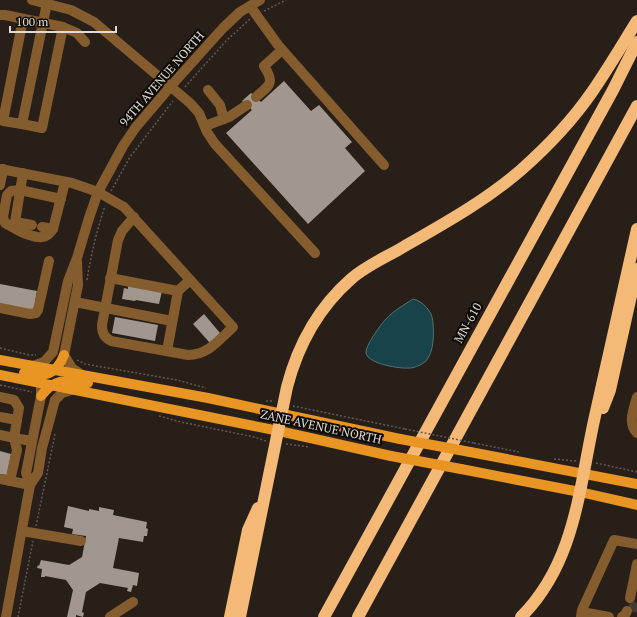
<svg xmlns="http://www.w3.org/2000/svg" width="637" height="617" font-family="'PT Serif',serif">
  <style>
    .water { fill: #18434a; stroke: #547174 }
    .building { fill: #a2978e }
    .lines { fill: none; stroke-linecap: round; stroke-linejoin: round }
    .minor-tunnel { stroke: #433b34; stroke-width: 10; stroke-dasharray: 10 5; stroke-linecap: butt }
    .path { stroke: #615a54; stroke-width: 1.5; stroke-dasharray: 2 2; stroke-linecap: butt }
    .minor { stroke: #845c2e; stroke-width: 10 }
    .major { stroke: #e89523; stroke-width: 10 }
    .highway { stroke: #f4b877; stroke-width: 12 }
    .path-bridge { stroke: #615a54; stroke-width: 1.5; stroke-dasharray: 2 2; stroke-linecap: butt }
    .major-bridge { stroke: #e89523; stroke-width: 10 }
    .labels { text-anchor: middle; stroke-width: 4; stroke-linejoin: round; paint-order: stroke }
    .street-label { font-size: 12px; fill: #e0dbd6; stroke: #0d0a07 }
  </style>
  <rect width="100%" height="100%" fill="#271f18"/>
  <path class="water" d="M413,299c10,2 20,13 20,24 1,12 1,28 -7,38 -3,3 -11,7 -16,7 -10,1 -42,-4 -44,-15 -1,-7 15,-29 20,-34 7,-8 18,-14 27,-20z"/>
  <g class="building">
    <polygon points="284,81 311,111 319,105 352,142 345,148 365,171 308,224 226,133 252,110 242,101 251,93 261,102"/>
    <polygon points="0,284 37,291 35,301 36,301 33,310 0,304"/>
    <polygon points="128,285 162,291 159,304 136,300 135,301 122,299 124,288 128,289"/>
    <polygon points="204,314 220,333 210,343 193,324"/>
    <polygon points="115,317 158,325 155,341 112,333"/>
    <polygon points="0,451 11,454 7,475 0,474"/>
    <polygon points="68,506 89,511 89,509 99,511 99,507 114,510 113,515 147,522 146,528 148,529 147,536 144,536 143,542 119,538 113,568 139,573 137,586 133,585 131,592 127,591 128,588 100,583 86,592 82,612 84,613 83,617 76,615 76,617 67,617 73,590 66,580 45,576 45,577 41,577 42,569 37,568 38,565 39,566 41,560 69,565 82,557 86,536 72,534 73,529 64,527"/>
  </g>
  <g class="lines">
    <polyline class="minor-tunnel" points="633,612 635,599"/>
    <g class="path">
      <polyline points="264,11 286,0"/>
      <polyline points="185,87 226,41 250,19"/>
      <polyline points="111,191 130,157 173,101"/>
      <path d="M87,280c4,-26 10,-50 18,-74"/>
      <polyline points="0,348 29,355 36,355"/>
      <polyline points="77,360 85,364 177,380 206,388"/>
      <polyline points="0,385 32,392"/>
      <polyline points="266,401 274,401"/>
      <polyline points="293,406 405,429"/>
      <polyline points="159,416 181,422 254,437 266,441"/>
      <polyline points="474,443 519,452"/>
      <polyline points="286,444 310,447"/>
      <polyline points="554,459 576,461"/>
      <polyline points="596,463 637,472"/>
      <polyline points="36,526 55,434"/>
      <polyline points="18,617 33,541"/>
    </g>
    <g class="minor">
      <polyline points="32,0 71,10 94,22 190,103 199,113 207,132 215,144 315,253"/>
      <polyline points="250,6 278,45 384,165"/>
      <polyline points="0,15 5,15 63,27 42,128 22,124 47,3"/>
      <polyline points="63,27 77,33 85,42"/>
      <polyline points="208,90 220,105 224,119"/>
      <path d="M256,97c14,-12 19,-14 8,-31l18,-16"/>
      <polyline points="22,124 3,121 23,19"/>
      <polyline points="205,126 229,117 247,105"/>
      <path d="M0,169l72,14 26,9 26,15 109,120c-14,13 -25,28 -45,28l-77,-14c-7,-4 -9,-8 -9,-16l16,-85 4,-9 12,-14"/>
      <path d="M23,173l-8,49 1,7c6,4 20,9 26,8 5,0 8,-4 11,-8l12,-47"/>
      <polyline points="0,185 3,169"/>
      <polyline points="15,222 32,225"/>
      <polyline points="42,227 53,229"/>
      <polyline points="16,229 5,223 3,217 7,195 11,191 20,190 61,199"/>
      <polyline points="77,262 78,285 64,355 72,368 82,375"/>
      <polyline points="110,278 178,291"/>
      <polyline points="75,302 172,321"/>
      <polyline points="0,308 30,314 36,313 38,310 49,261"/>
      <polyline points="167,351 178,291 190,280"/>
      <polyline points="33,366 44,362 53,352 68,281 77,258 89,218 98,192 123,146 136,127 170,87 223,28 240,12 260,0"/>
      <polyline points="0,397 14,400 19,408 14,438 32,441"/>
      <path d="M637,397c-3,11 -10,27 0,36"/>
      <polyline points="0,417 17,420"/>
      <polyline points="0,435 14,438 17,450 10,481"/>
      <polyline points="0,479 30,485"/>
      <polyline points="30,485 26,473 41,396 41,387"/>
      <polyline points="22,531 81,541"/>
      <polyline points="630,598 637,564"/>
      <polyline points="582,612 609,617"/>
      <polyline points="6,617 30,485 38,473 42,448 55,400 62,393 74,389"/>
      <polyline points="110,617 133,602"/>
      <polyline points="581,617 582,610 614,540 637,544"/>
      <polyline points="622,617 625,615 627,611"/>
    </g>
    <g class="major">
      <polyline points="0,360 208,398 400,439"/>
      <path d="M24,373c20,4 32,3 40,-18"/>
      <polyline points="0,375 279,431 391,456"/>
      <path d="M41,396c14,-18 25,-16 47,-13"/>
      <polyline points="470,452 637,484"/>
      <polyline points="461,469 580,492 637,505"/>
    </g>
    <g class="highway">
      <polyline points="603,408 610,390 637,269"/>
      <polyline points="230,617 248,530 258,508"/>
      <path d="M240,617l47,-230c11,-42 31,-79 64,-108 16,-14 36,-22 54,-33 40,-23 80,-45 116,-76 26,-23 51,-49 71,-78 16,-23 30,-47 45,-71"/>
      <polyline points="324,617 613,90 637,42"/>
      <polyline points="358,617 637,106"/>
      <path d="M521,617c55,-55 58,-130 74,-201 14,-62 28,-125 42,-187"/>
    </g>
    <polyline class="path-bridge" points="405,429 474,443"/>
    <g class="major-bridge">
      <polyline points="400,439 470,452"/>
      <polyline points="391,456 461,469"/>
    </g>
  </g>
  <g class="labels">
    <g class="street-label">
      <text transform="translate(162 79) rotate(-49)" y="4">94TH AVENUE NORTH</text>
      <text transform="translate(468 323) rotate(-61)" y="4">MN-610</text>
      <text transform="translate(321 427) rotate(12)" y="4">ZANE AVENUE NORTH</text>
    </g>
  </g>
  <path d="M10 26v6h106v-6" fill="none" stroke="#e0dbd6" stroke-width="2"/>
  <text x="16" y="26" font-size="12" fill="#e0dbd6" stroke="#0d0a07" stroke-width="3" paint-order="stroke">100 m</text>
</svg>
